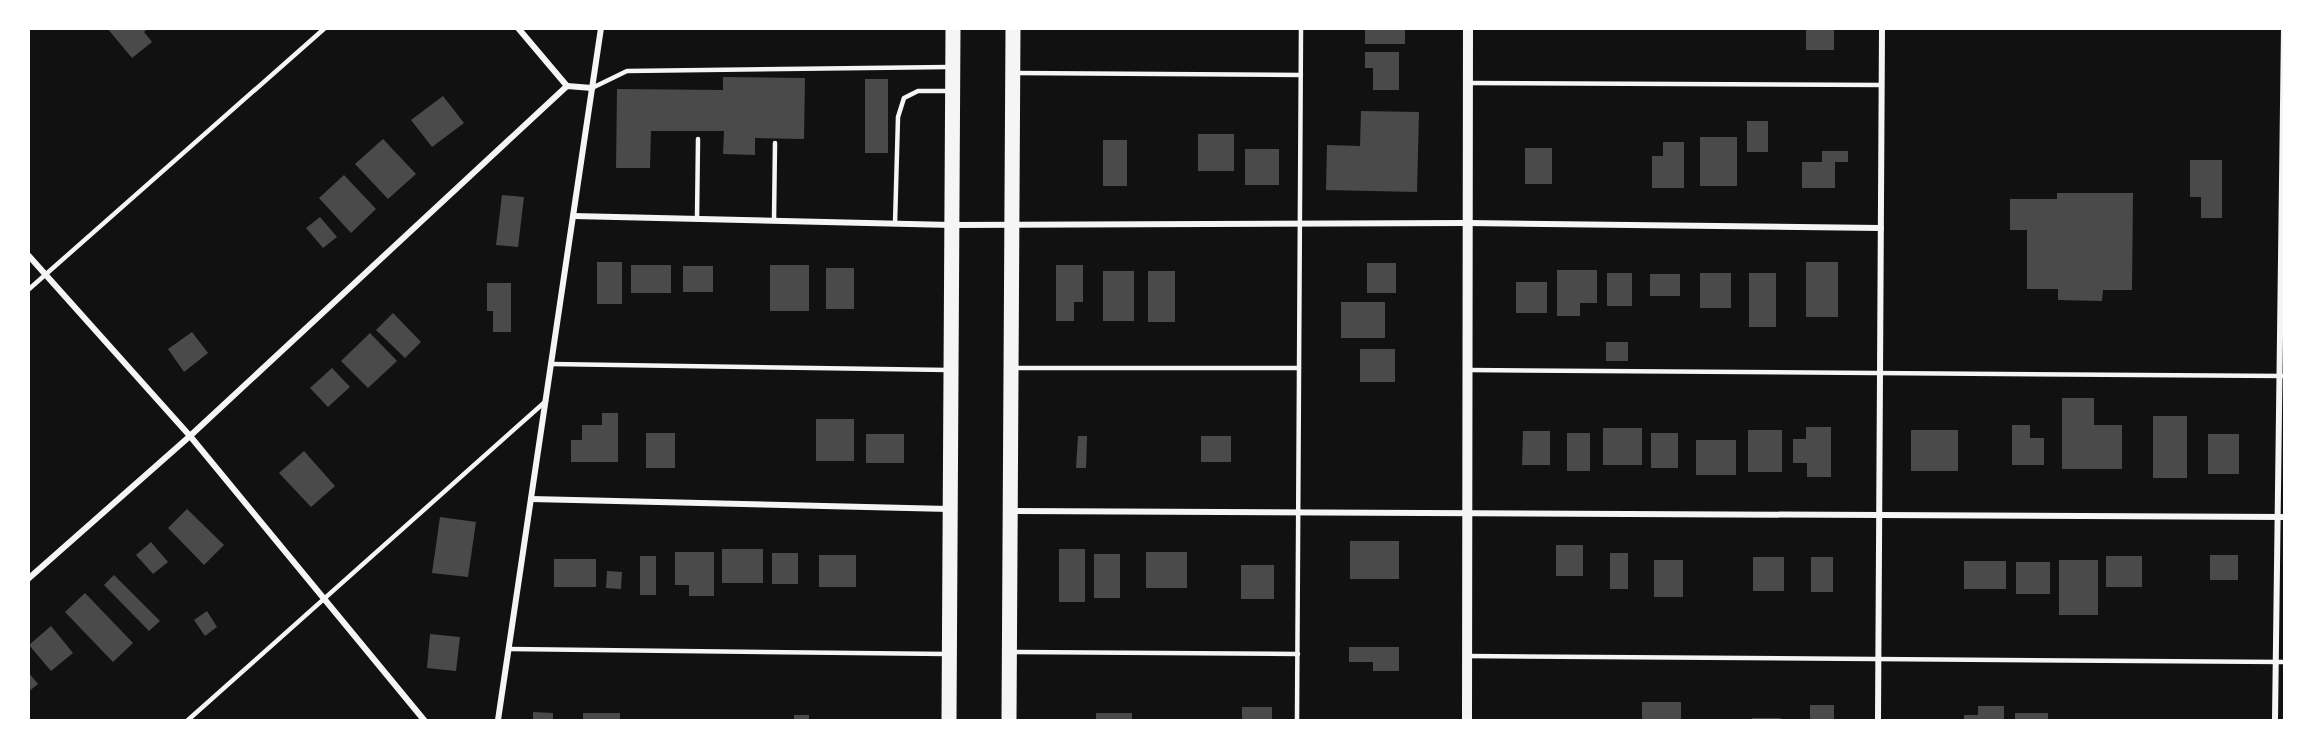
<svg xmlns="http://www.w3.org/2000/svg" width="2313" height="749" font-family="'Exo 2',sans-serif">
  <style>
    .building { fill: #4a4a4a }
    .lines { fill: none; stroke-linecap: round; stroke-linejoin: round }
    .service { stroke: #f5f5f5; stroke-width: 4.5 }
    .minor { stroke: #f5f5f5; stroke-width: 6 }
    .tertiary { stroke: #f5f5f5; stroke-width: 10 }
    .primary { stroke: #f5f5f5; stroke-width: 15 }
  </style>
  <rect width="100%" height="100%" fill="#111"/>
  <g class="building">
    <polygon points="107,28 148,28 144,32 152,42 132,58"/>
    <rect x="1365" y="28" width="40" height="16"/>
    <rect x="1806" y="28" width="28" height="22"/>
    <polygon points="1365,52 1399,52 1399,90 1373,90 1373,68 1365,68"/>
    <polygon points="723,77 805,78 804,139 755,138 755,155 723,154 724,131 651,131 650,168 616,168 617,89 723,90"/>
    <rect x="865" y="79" width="23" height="74"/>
    <polygon points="443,96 464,123 432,147 411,120"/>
    <polygon points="1361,111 1419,112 1417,192 1326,190 1327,145 1360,146"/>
    <rect x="1747" y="121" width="21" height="31"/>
    <rect x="1198" y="134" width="36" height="37"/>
    <rect x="1700" y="137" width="37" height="49"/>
    <polygon points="383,139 416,174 388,199 355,164"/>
    <rect x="1103" y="140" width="24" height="46"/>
    <polygon points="1663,142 1684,142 1684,188 1652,188 1652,156 1663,156"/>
    <rect x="1525" y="148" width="27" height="36"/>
    <rect x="1245" y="149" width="34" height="36"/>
    <polygon points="1822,151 1848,151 1848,162 1835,162 1835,188 1802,188 1802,162 1822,162"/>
    <polygon points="2190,160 2222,160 2222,218 2201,218 2201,197 2190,197"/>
    <polygon points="344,175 376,209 351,233 319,198"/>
    <polygon points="2057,193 2133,193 2132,290 2103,290 2102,301 2058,300 2058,289 2027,289 2027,230 2010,230 2010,199 2057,199"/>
    <polygon points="502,195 524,197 518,247 496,245"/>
    <polygon points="320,217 337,237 323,248 306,228"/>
    <rect x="597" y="262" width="25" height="42"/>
    <rect x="1806" y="262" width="32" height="55"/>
    <rect x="1367" y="263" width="29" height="30"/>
    <rect x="631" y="265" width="40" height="28"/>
    <rect x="770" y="265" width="39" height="46"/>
    <polygon points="1056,265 1083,265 1083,302 1074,302 1074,321 1056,321"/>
    <rect x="683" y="266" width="30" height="26"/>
    <rect x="826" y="268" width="28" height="41"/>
    <polygon points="1557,270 1597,270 1597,303 1580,303 1580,316 1557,316"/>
    <rect x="1103" y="271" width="31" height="50"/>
    <rect x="1148" y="271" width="27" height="51"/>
    <rect x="1607" y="273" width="25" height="33"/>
    <rect x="1700" y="273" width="31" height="35"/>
    <rect x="1749" y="273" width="27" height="54"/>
    <rect x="1650" y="274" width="30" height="22"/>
    <rect x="1516" y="282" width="31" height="31"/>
    <polygon points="487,283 511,283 511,332 493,332 493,311 487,311"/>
    <rect x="1341" y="302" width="44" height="36"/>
    <polygon points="393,313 421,342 405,358 376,330"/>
    <polygon points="192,332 208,353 184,372 168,349"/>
    <polygon points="370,333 397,361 368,388 341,361"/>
    <rect x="1606" y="342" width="22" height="19"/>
    <rect x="1360" y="349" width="35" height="33"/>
    <polygon points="332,368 350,387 328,407 310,388"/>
    <polygon points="2062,398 2094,398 2094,425 2122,425 2122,469 2062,469"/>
    <polygon points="602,413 618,413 618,462 571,462 571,440 582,440 582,425 602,425"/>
    <rect x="2153" y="416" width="34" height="62"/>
    <rect x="816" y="419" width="38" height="42"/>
    <polygon points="2012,425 2030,425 2030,438 2044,438 2044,465 2012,465"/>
    <polygon points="1806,427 1831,427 1831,477 1807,477 1807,463 1793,463 1793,439 1806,439"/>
    <rect x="1603" y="428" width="39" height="37"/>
    <rect x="1748" y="430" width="34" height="42"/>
    <rect x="1911" y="430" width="47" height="41"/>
    <polygon points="1523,431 1550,431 1550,465 1522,465"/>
    <rect x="646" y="433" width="29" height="35"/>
    <rect x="1567" y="433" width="23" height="38"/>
    <rect x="1651" y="433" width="27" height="35"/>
    <rect x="866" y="434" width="38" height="29"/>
    <rect x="2208" y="434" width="31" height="40"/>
    <polygon points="1078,436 1087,436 1086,468 1076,468"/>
    <rect x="1201" y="436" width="30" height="26"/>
    <rect x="1696" y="440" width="40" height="35"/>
    <polygon points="304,451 335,486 311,507 279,473"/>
    <polygon points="187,509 224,545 204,565 168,528"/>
    <polygon points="440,517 476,522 468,577 432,573"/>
    <rect x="1350" y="541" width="49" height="38"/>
    <polygon points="151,542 168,562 153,574 136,555"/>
    <rect x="1556" y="545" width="27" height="31"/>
    <rect x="722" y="549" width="41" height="34"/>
    <rect x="1059" y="549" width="26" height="53"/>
    <polygon points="675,552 714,552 714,596 689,596 689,585 675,585"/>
    <rect x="1146" y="552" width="41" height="36"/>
    <rect x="772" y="553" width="26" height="31"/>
    <rect x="1610" y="553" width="18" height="36"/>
    <rect x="1094" y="554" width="26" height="44"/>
    <rect x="819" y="555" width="37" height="32"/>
    <rect x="2210" y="555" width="28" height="25"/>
    <rect x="640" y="556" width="16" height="39"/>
    <rect x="2106" y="556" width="36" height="31"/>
    <rect x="1753" y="557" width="31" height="34"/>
    <rect x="1811" y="557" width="22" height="35"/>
    <rect x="554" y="559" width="42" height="28"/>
    <rect x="1654" y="560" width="29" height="37"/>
    <rect x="2059" y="560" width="39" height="55"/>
    <rect x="1964" y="561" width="42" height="28"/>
    <rect x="2016" y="562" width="34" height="32"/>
    <rect x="1241" y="565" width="33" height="34"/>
    <polygon points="607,571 622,572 621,589 606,588"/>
    <polygon points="114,575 160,621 149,631 104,585"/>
    <polygon points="85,593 133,643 113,662 65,612"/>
    <polygon points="207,611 217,627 205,636 194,620"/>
    <polygon points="51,626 73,653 51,671 29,645"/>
    <polygon points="430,634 460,637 456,671 427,668"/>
    <polygon points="1349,647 1399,647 1399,671 1373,671 1373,662 1349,662"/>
    <polygon points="28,672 38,684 28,692"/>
    <rect x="1642" y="702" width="39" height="18"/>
    <rect x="1810" y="705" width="24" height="15"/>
    <polygon points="1978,706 2004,706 2004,720 1964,720 1964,715 1978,715"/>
    <rect x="1242" y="707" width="30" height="13"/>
    <polygon points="533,712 553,713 553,720 533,720"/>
    <rect x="583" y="713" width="37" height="7"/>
    <rect x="1096" y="713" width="36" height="7"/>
    <rect x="2015" y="713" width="33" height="7"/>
    <rect x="794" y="715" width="15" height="5"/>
    <rect x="1752" y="718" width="29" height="2"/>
  </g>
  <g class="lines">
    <g class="service">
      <polyline points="1016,73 1301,75"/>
      <polyline points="1468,83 1882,85"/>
      <polyline points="592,88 627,71 949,67"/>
      <polyline points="697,219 698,139"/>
      <polyline points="774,220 775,143"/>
      <polyline points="895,224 898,117 904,98 918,91 949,91"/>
      <polyline points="28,290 325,28"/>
      <polyline points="551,364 948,370"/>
      <polyline points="1014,368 1299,368"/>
      <polyline points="1468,370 2284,376"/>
      <polyline points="509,649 947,654"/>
      <polyline points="1012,652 1298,654"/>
      <polyline points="1467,656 2284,662"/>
      <polyline points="188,720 546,401"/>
      <polyline points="1297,720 1301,28"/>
    </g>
    <g class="minor">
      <polyline points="518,28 567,86"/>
      <polyline points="573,216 951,225 1467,223 1881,228"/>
      <polyline points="28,255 190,436 424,720"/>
      <polyline points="531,499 949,509"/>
      <polyline points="1010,511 2284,517"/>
      <polyline points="28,579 190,436 567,86 592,88"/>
      <polyline points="498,720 601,28"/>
      <polyline points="1878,720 1882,28"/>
      <polyline points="2275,720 2284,28"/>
    </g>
    <polyline class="tertiary" points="1467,720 1468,28"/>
    <g class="primary">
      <polyline points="949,720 953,28"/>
      <polyline points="1009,720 1013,28"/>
    </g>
  </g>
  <rect width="2313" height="749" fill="none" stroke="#ffffff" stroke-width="60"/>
</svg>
